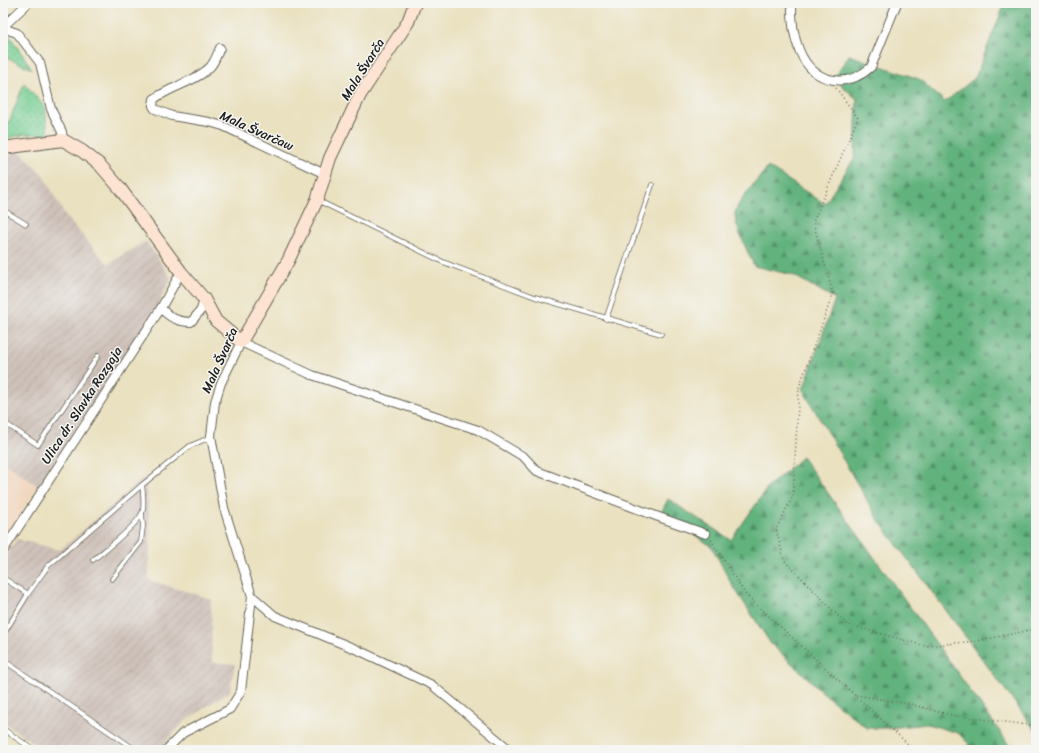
<svg xmlns="http://www.w3.org/2000/svg" width="1039" height="753" font-family="Sriracha,sans-serif">
  <style>
    .built { fill: #f0d5bc }
    .industrial { fill: url(#industrial-furrows) }
    .grass { fill: url(#grass-dots); stroke: #4a7658 }
    .forest { fill: url(#forest-firs); stroke: #3f674d }
    .lines { fill: none; stroke-linecap: round; stroke-linejoin: round }
    .lane-casing { stroke: #646155; stroke-width: 5.5 }
    .street-casing { stroke: #646155; stroke-width: 10 }
    .secondary-casing { stroke: #646155; stroke-width: 14 }
    .path { stroke: #646155; stroke-width: 1.5; stroke-dasharray: 1 3; stroke-linecap: butt }
    .lane { stroke: #fff; stroke-width: 4 }
    .street { stroke: #fff; stroke-width: 8 }
    .secondary { stroke: #fde3d1; stroke-width: 12 }
    .labels { text-anchor: middle; stroke-width: 3; stroke-linejoin: round; paint-order: stroke }
    .street-label { font-size: 13px; fill: #1c1c1c; stroke: #f6f6f2 }
  </style>
  <defs>
    <pattern id="industrial-furrows" width="10" height="10" patternUnits="userSpaceOnUse"><rect width="10" height="10" fill="#cec1b9"/><path d="M-1 1l2-2M0 10L10 0M9 11l2-2" fill="none" stroke="#b0a59e"/></pattern>
    <pattern id="grass-dots" width="8" height="8" patternUnits="userSpaceOnUse"><rect width="8" height="8" fill="#78cf94"/><path d="M2 2h.1M6 6h.1" fill="none" stroke="#67b17f" stroke-width="1.8" stroke-linecap="round"/></pattern>
    <pattern id="forest-firs" width="22" height="20" patternUnits="userSpaceOnUse"><rect width="22" height="20" fill="#62b27e"/><path d="M5 1l3.5 6h-7zM16 11l3.5 6h-7z" fill="#509066"/></pattern>
  </defs>
  <rect width="100%" height="100%" fill="#f6f6f2"/>
  <filter id="ink" filterUnits="userSpaceOnUse"><feTurbulence type="fractalNoise" baseFrequency=".025" numOctaves="2"/><feDisplacementMap in="SourceGraphic" scale="8" xChannelSelector="R" yChannelSelector="G"/><feConvolveMatrix kernelMatrix="1 2 1 2 8 2 1 2 1" color-interpolation-filters="sRGB"/></filter>
  <filter id="wash" filterUnits="userSpaceOnUse"><feTurbulence type="fractalNoise" baseFrequency=".012" numOctaves="4" result="noise"/><feDisplacementMap in="SourceGraphic" scale="16" xChannelSelector="R" yChannelSelector="G"/><feGaussianBlur stdDeviation="0.9" result="paint"/><feColorMatrix in="noise" values="0 0 0 0 0 0 0 0 0 0 0 0 0 0 0 0 0 1.4 0 .05"/><feComposite in="paint" operator="in"/></filter>
  <g filter="url(#wash)">
    <rect width="100%" height="100%" fill="#eae1c0"/>
    <polygon class="built" points="3,462 38,486 3,541"/>
    <g class="industrial">
      <polygon points="19,150 43,175 66,217 108,264 146,241 171,278 157,307 38,486 3,462 3,156"/>
      <polygon points="146,476 150,529 149,580 211,599 212,662 235,664 230,691 185,721 158,750 43,750 3,722 3,560 17,539 60,550"/>
    </g>
    <g class="grass">
      <polygon points="3,3 7,3 7,32 32,69 3,56"/>
      <polygon points="24,83 45,107 48,135 26,134 3,139 3,123 8,125"/>
    </g>
    <g class="forest">
      <path d="M1005,3h31v728l-157,-210 -76,-131 32,-91 -42,-24 -39,-9c-5,-12 -20,-41 -19,-53 2,-11 25,-36 33,-46l57,37 30,-47 2,-58 -23,-20 15,-24 70,24 26,23 30,-24z"/>
      <polygon points="802,457 1013,750 968,750 969,744 958,733 928,724 887,728 867,728 828,697 771,644 731,583 712,547 662,511 668,499 731,540 768,487"/>
    </g>
  </g>
  <g filter="url(#ink)">
    <g class="lines">
      <defs>
        <g id="lane">
          <polyline points="319,201 443,262 535,297 661,334"/>
          <polyline points="3,210 26,224"/>
          <polyline points="606,319 652,185"/>
          <polyline points="3,422 38,445 98,356"/>
          <path d="M93,560c13,-11 40,-31 48,-45 4,-5 2,-24 1,-30"/>
          <polyline points="3,578 28,594"/>
          <polyline points="112,579 141,542 143,526 142,514"/>
          <polyline points="3,635 28,594 48,566 142,485 190,446 211,437"/>
          <polyline points="3,660 133,748"/>
          <polyline points="3,729 34,750"/>
        </g>
        <g id="street">
          <polyline points="28,3 5,25 8,30 17,33 40,63 51,109 62,132 63,140"/>
          <path d="M792,3c-1,30 7,72 42,77 15,2 26,-3 37,-13l26,-64"/>
          <path d="M220,48c-3,6 -5,14 -10,19 -13,14 -40,20 -56,32l-1,7 2,3 17,7 37,6 14,4 102,48"/>
          <path d="M161,308c8,10 17,14 30,14l10,-12 3,-11"/>
          <polyline points="3,551 161,308 181,272"/>
          <polyline points="252,596 275,616 358,650 432,685 510,750"/>
          <polyline points="166,750 183,733 230,709 241,691 252,596 224,508 211,436 215,402 221,383 241,342 312,375 478,430 524,457 537,471 656,516 706,534"/>
        </g>
        <polyline id="secondary" points="3,148 63,140 82,151 100,165 119,187 181,272 204,299 216,321 241,342 288,261 317,200 330,158 360,95 408,22 415,3"/>
      </defs>
      <use href="#lane" class="lane-casing"/>
      <use href="#street" class="street-casing"/>
      <use href="#secondary" class="secondary-casing"/>
      <g class="path">
        <polyline points="836,88 858,118 813,222 833,294 799,387 793,496 776,529 784,560 846,624 925,646 977,641 1036,629"/>
        <polyline points="711,540 746,595 910,746 921,750"/>
        <polyline points="856,695 910,704 950,715 1030,725 1036,728"/>
      </g>
      <use href="#lane" class="lane"/>
      <use href="#street" class="street"/>
      <use href="#secondary" class="secondary"/>
    </g>
  </g>
  <g class="labels">
    <g class="street-label">
      <text transform="translate(362 69) rotate(-58)" y="5">Mala Švarča</text>
      <text transform="translate(257 130) rotate(24)" y="5">Mala Švarčaw</text>
      <text transform="translate(219 360) rotate(-66)" y="5">Mala Švarča</text>
      <text transform="translate(81 405) rotate(-57)" y="5">Ulica dr. Slavka Rozgaja</text>
    </g>
  </g>
  <rect width="1039" height="753" fill="none" stroke="#f6f6f2" stroke-width="16"/>
</svg>
